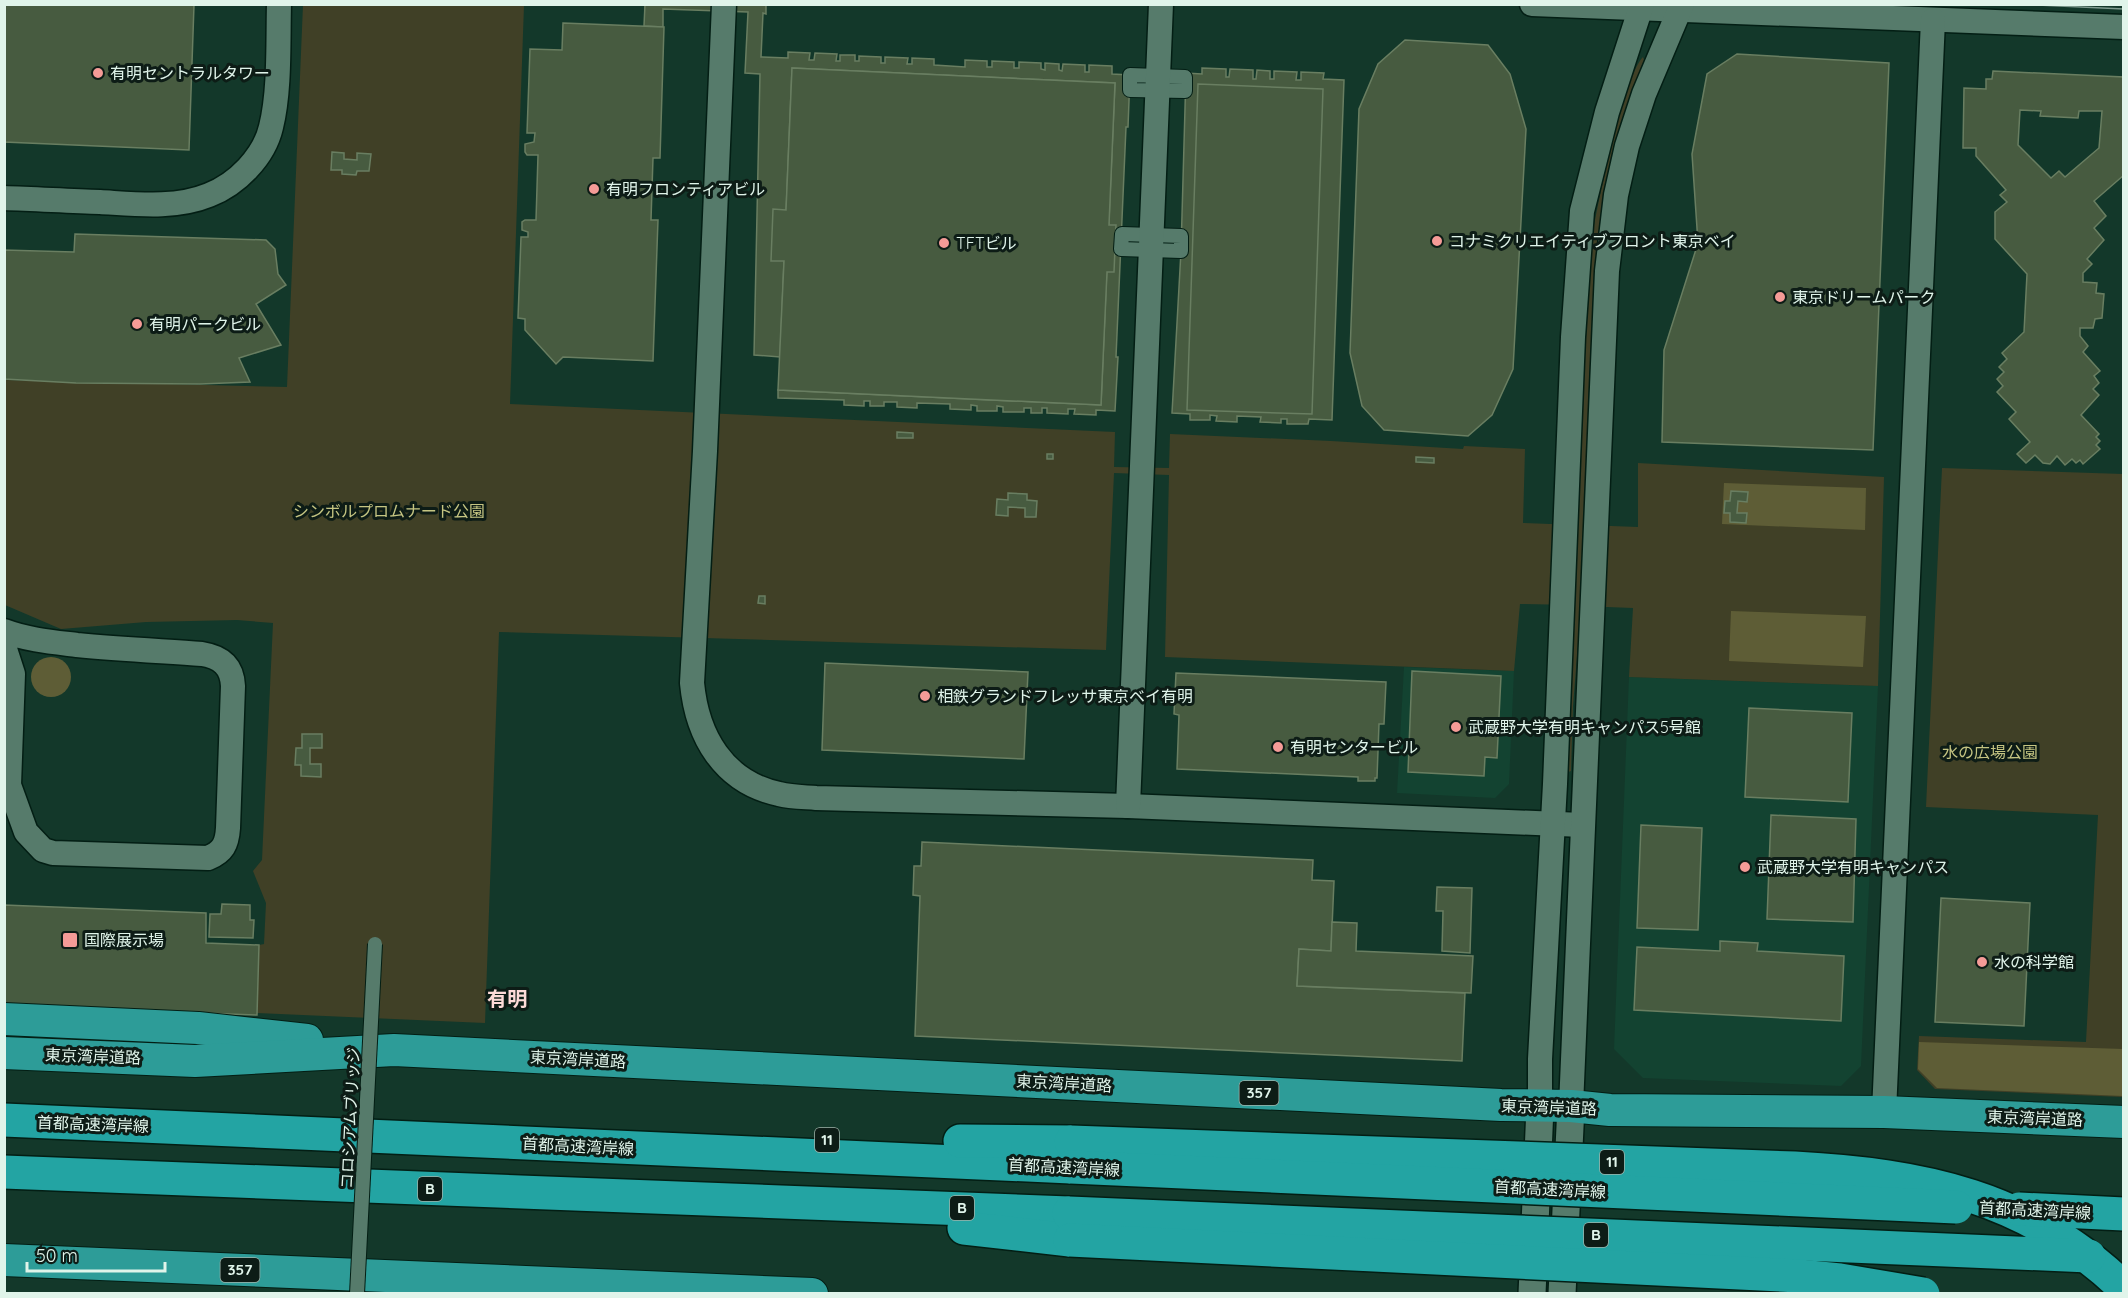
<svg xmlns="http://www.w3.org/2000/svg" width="2128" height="1298" font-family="Quicksand,'Noto Sans JP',sans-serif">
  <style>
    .built { fill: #134331 }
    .green { fill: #404026 }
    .forest { fill: #5e5d36 }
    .building { fill: #475b40; stroke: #697e61; stroke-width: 1.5; fill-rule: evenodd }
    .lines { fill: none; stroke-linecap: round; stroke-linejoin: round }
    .pedestrian-casing { stroke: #031e14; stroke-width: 16 }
    .tertiary-casing { stroke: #031e14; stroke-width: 27 }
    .secondary-casing { stroke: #031e14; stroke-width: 30 }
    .trunk-casing { stroke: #031e14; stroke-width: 34 }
    .motorway-casing { stroke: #031e14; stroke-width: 36 }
    .pedestrian { stroke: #567b6b; stroke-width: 14 }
    .tertiary { stroke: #567b6b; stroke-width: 24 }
    .secondary { stroke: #567b6b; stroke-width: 27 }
    .trunk { stroke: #2d9c98; stroke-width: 32 }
    .motorway { stroke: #23a4a3; stroke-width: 33 }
    .tram { stroke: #7e9a8e; stroke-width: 1.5 }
    .pedestrian-bridge-casing { stroke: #031e14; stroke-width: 16; stroke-linecap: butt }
    .motorway-bridge-casing { stroke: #031e14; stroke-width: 36; stroke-linecap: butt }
    .pedestrian-bridge { stroke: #567b6b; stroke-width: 14 }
    .motorway-bridge { stroke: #23a4a3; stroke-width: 33 }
    .poi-dot { fill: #f59b97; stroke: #0d1c16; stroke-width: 2 }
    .labels { text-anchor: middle; stroke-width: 6; stroke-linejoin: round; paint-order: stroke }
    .shield { fill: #0d1c16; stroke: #a1b3aa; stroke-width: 1.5 }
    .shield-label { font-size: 15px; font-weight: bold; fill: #e0f4ea }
    .poi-label { font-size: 16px; fill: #e0f4ea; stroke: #0d1c16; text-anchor: start }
    .park-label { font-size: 16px; fill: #c5c582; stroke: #0d1c16 }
    .street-label { font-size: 16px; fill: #e0f4ea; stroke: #0d1c16 }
    .quarter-label { font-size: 20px; font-weight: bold; fill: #fedbd8; stroke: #0d1c16 }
  </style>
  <rect width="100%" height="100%" fill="#13382a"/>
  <g class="built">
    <polygon points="1404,667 1514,671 1509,784 1495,798 1397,793"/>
    <polygon points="1629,677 1878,686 1861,1066 1841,1086 1643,1078 1614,1049"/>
  </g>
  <g class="green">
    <path d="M303,5h221l-14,399 605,28 -1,35 55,1 1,-34 161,7 132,8 1,-3 61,3 -2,74 53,2 15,-282c5,-32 33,-168 52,-186l1,3c-58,147 -53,310 -60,465l54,2v-64l246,14 -6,209 -249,-9 4,-69 -52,-2 -8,100 -2,65 -3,1 5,-167 -53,-1 -6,67 -349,-14 4,-182 -55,-2 -8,177 -607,-18 -14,391 -228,-10 2,-68 5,-1 2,-41 -13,-32 9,-11 11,-237 -36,-3 -91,2 -85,7 -56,-24v-225l282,7z"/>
    <polygon points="1942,468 2123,474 2123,1097 1935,1089 1917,1070 1919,1036 2086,1042 2098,815 1926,807"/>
  </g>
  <g class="forest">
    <polygon points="1724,483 1866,488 1865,530 1722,524"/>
    <polygon points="1731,611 1866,616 1863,667 1729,661"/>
    <circle cx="51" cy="677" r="20"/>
    <polygon points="1919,1042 2123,1049 2123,1096 1937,1088 1918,1069"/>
  </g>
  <g class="building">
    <polygon points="4,4 194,5 189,150 4,142"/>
    <polygon points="645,4 766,4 766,14 763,13 761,57 788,58 788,52 810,53 809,60 814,60 815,53 837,54 836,61 840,61 840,55 855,55 855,61 859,61 859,56 881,57 881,63 885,63 885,57 908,58 907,64 912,64 912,58 934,59 934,65 965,67 965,60 987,61 987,67 992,67 992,61 1014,62 1014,68 1019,68 1019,62 1041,63 1041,69 1045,70 1045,63 1059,64 1059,70 1062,71 1063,64 1085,65 1085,72 1089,72 1089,65 1112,66 1112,74 1130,75 1128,127 1126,127 1116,357 1118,357 1115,411 1096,410 1096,415 1074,414 1075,409 1068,409 1068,414 1047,413 1047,408 1042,408 1042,413 1031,413 1031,408 1024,408 1024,412 1003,412 1003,407 997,406 997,411 977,411 977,406 971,405 971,410 950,409 950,404 917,403 917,408 897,407 897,402 884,402 884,406 870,406 870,401 864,401 864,406 844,405 844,400 778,398 778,390 1101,405 1115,83 792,68 780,357 754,355 760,74 745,73 748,12 663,9 663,27 644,26"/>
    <polygon points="563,23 664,27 660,158 653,158 651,220 658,220 653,361 563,357 556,364 525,330 525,319 518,318 521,237 528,237 528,232 522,230 522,222 525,220 536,220 538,155 527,155 525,152 525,144 534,142 535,133 527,133 530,49 562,50"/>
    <polygon points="1405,40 1488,45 1510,74 1526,129 1513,369 1492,415 1468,436 1384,430 1362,406 1350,353 1359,109 1378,64"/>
    <polygon points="1737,54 1889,63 1873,450 1662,442 1664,350 1698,243 1692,154 1707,74"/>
    <polygon points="792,68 1115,83 1109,225 1116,225 1114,272 1107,272 1101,405 778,390 784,261 771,261 773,209 786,210"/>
    <polygon points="1202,68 1226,69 1226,77 1229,77 1230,69 1253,70 1253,79 1256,79 1257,70 1270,71 1270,79 1274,79 1274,71 1297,72 1296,80 1301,80 1301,72 1324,73 1323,79 1344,80 1332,420 1309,419 1308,424 1287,424 1287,419 1281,419 1281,423 1260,422 1261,417 1237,416 1237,422 1216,421 1217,416 1210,415 1210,420 1190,420 1190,414 1172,413 1181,251 1186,73 1202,74"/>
    <path d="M1993,71l131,6v98l-30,26 12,15 -12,12 10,12 -17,19 5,5 -9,9v9l14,1 -1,10 8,1 -2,24 -7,1 -2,9h-13v8l8,10 -5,6 17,19 -6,5 5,7 -6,6 6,6 -18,20 18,19 -3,3 4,4 -4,4 4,4 -17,15 -3,-4 -4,3 -4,-4 -7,6 -8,-9 -7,8 -7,-1 -8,-8 -9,8 -9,-9 13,-12 -21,-23 7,-7 -19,-20 6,-6 -6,-7 7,-7 -5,-5 8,-8 -5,-6 22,-21 3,-58 -32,-35v-27l12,-10 -7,-7 6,-5 -30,-34v-8h-13l1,-60 22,1v-10h6zM2020,110l21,1 -1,5 38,2 1,-7h23l-3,37 -34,29 -6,-6 -8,7 -33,-33z"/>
    <polygon points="1198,84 1323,89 1312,414 1187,410"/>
    <polygon points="332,152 344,153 344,159 357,160 357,153 371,154 369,171 357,171 356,175 342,174 342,170 331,170"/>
    <polygon points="75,234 266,240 275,249 278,274 286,285 256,304 281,345 239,358 250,382 200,384 76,383 4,379 4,250 74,252"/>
    <polygon points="897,432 913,433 913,438 897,438"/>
    <rect x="1047" y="454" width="6" height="5"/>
    <polygon points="1416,457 1434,458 1434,463 1416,462"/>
    <polygon points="1731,491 1748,492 1747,502 1738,501 1737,513 1747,513 1746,523 1730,522 1730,513 1724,513 1725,501 1730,501"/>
    <polygon points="1008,493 1027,494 1027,500 1037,501 1036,517 1025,517 1025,508 1008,507 1008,516 996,515 997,499 1008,500"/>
    <polygon points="759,596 765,596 765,604 758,603"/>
    <polygon points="825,663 1028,672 1024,759 822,750"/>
    <polygon points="1412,671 1501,676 1497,758 1485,757 1484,776 1408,772"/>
    <polygon points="1176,673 1386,682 1384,724 1379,724 1377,778 1375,778 1375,781 1358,781 1358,777 1177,769 1179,715 1174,714"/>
    <polygon points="1749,708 1852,713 1848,802 1745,797"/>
    <polygon points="302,734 322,734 322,748 310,748 310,764 321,764 321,777 301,776 301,765 295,765 296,748 302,748"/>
    <polygon points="1771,815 1856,819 1853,922 1767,919"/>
    <polygon points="1641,825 1702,828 1698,930 1637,928"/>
    <polygon points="922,842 1313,860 1312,880 1334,881 1331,951 1299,949 1297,986 1465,993 1462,1061 915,1036 920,896 913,895 914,866 921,866"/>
    <polygon points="1437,887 1472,888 1470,953 1442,951 1443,911 1436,911"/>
    <polygon points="1941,898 2030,903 2024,1026 1935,1022"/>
    <polygon points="222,904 250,905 250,920 254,920 253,938 209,937 210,914 221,914"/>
    <polygon points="4,905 206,913 206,943 259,945 257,1015 4,1006"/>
    <polygon points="1332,922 1357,923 1356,951 1473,956 1471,993 1297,986 1299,949 1331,951"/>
    <polygon points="1720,941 1758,943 1757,951 1844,956 1841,1021 1634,1010 1637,947 1720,951"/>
  </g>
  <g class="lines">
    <defs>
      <g id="pedestrian">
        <polygon points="1130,75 1185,77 1185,91 1130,90"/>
        <polygon points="1122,234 1181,236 1181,251 1121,249"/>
      </g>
      <g id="tertiary">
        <path d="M724,4l-19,447 -13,232c5,53 31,99 87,111 12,3 25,3 37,4l312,8 454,19"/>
        <polyline points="1532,4 2124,27"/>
        <path d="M4,198c32,1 64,3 96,4 35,2 75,7 109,-7 28,-11 55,-38 62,-68 9,-36 7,-85 8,-123"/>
        <path d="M4,631c24,9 48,11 73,14 42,4 83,6 125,9 19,3 30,12 31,32l-5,142c-1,16 -5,24 -20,30l-155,-5 -10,-3 -17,-18 -17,-47 4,-111 -9,-28"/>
        <polyline points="1128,806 1161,4"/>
        <polyline points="1571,1106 1607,271 1616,195 1627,146 1644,94 1682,4"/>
        <polyline points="1540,1107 1540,1059 1555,784 1573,337 1582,211 1607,112 1642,4"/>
        <polyline points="1884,1112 1933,20"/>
      </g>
      <g id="secondary">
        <polyline points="1532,1294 1540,1107"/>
        <polyline points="1562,1294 1571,1106"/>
      </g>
      <g id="trunk">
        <polyline points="4,1019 198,1028 307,1040"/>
        <polyline points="4,1053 195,1061 394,1050 1501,1105 1571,1106 1610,1110 1884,1112 2124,1122"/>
        <polyline points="4,1260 812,1294"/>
      </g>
      <g id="motorway">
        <polyline points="4,1120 1071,1167"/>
        <polyline points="960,1141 1071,1142"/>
        <polyline points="4,1172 1069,1213"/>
        <polyline points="964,1228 1070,1240"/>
      </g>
    </defs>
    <use href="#pedestrian" class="pedestrian-casing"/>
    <use href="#tertiary" class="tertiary-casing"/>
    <use href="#secondary" class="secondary-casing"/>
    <use href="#trunk" class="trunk-casing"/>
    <use href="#motorway" class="motorway-casing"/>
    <use href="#pedestrian" class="pedestrian"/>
    <use href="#tertiary" class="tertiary"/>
    <use href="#secondary" class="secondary"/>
    <use href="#trunk" class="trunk"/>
    <use href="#motorway" class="motorway"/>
    <polyline class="tram" points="2018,4 2124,9"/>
    <defs>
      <polyline id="pedestrian-bridge" points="357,1294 375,944"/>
      <g id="motorway-bridge">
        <path d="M1071,1142l724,26c128,7 233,28 329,120"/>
        <polyline points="1071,1167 1956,1207"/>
        <polyline points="2019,1209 2124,1214"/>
        <polyline points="1069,1213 2089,1256"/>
        <polyline points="1070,1240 1799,1276 1840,1280 1923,1294"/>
      </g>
    </defs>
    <use href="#pedestrian-bridge" class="pedestrian-bridge-casing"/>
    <use href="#motorway-bridge" class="motorway-bridge-casing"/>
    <use href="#pedestrian-bridge" class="pedestrian-bridge"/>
    <use href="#motorway-bridge" class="motorway-bridge"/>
  </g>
  <g class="poi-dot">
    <circle cx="98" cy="73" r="6"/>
    <circle cx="594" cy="189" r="6"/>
    <circle cx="1437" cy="241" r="6"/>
    <circle cx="944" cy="243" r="6"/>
    <circle cx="1780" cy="297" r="6"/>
    <circle cx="137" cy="324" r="6"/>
    <circle cx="925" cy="696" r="6"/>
    <circle cx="1456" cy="727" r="6"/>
    <circle cx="1278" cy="747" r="6"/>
    <circle cx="1745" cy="867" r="6"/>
    <rect x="62" y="932" width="16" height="16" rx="3"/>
    <circle cx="1982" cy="962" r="6"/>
  </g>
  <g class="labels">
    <g class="shield">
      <rect x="1239.5" y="1081" width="39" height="24" rx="4.5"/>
      <rect x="815" y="1128" width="24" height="24" rx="4.5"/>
      <rect x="1600" y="1150" width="24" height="24" rx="4.5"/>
      <rect x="418" y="1177" width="24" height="24" rx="4.5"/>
      <rect x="950" y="1196" width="24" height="24" rx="4.5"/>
      <rect x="1584" y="1223" width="24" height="24" rx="4.5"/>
      <rect x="220.5" y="1258" width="39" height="24" rx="4.5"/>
    </g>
    <g class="shield-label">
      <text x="1259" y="1098">357</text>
      <text x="827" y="1145">11</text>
      <text x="1612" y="1167">11</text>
      <text x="430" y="1194">B</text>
      <text x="962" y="1213">B</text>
      <text x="1596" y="1240">B</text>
      <text x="240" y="1275">357</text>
    </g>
    <g class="poi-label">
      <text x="110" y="79">有明セントラルタワー</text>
      <text x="606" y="195">有明フロンティアビル</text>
      <text x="1449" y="247">コナミクリエイティブフロント東京ベイ</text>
      <text x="956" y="249">TFTビル</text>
      <text x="1792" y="303">東京ドリームパーク</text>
      <text x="149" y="330">有明パークビル</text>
      <text x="937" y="702">相鉄グランドフレッサ東京ベイ有明</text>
      <text x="1468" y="733">武蔵野大学有明キャンパス5号館</text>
      <text x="1290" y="753">有明センタービル</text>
      <text x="1757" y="873">武蔵野大学有明キャンパス</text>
      <text x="84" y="946">国際展示場</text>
      <text x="1994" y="968">水の科学館</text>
    </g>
    <g class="park-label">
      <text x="389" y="517">シンボルプロムナード公園</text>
      <text x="1990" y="758">水の広場公園</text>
    </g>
    <g class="street-label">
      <text transform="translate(93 1056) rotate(2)" y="6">東京湾岸道路</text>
      <text transform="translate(578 1059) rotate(3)" y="6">東京湾岸道路</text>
      <text transform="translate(1064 1083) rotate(3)" y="6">東京湾岸道路</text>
      <text transform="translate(1549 1107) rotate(2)" y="6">東京湾岸道路</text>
      <text transform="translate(350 1118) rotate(-87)" y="6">コロシアムブリッジ</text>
      <text transform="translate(2035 1118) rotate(2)" y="6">東京湾岸道路</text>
      <text transform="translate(93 1124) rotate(2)" y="6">首都高速湾岸線</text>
      <text transform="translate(578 1146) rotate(3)" y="6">首都高速湾岸線</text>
      <text transform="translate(1064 1167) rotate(3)" y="6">首都高速湾岸線</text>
      <text transform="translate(1550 1189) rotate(3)" y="6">首都高速湾岸線</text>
      <text transform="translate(2035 1210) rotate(3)" y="6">首都高速湾岸線</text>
    </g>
    <g class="quarter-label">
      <text x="507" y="1006">有明</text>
    </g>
  </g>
  <rect width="2128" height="1298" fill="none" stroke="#e0f4ea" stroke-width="12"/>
  <path d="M27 1262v9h138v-9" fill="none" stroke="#e0f4ea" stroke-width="3"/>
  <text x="36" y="1262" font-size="18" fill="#e0f4ea" stroke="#0d1c16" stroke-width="4.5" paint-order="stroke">50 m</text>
</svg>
